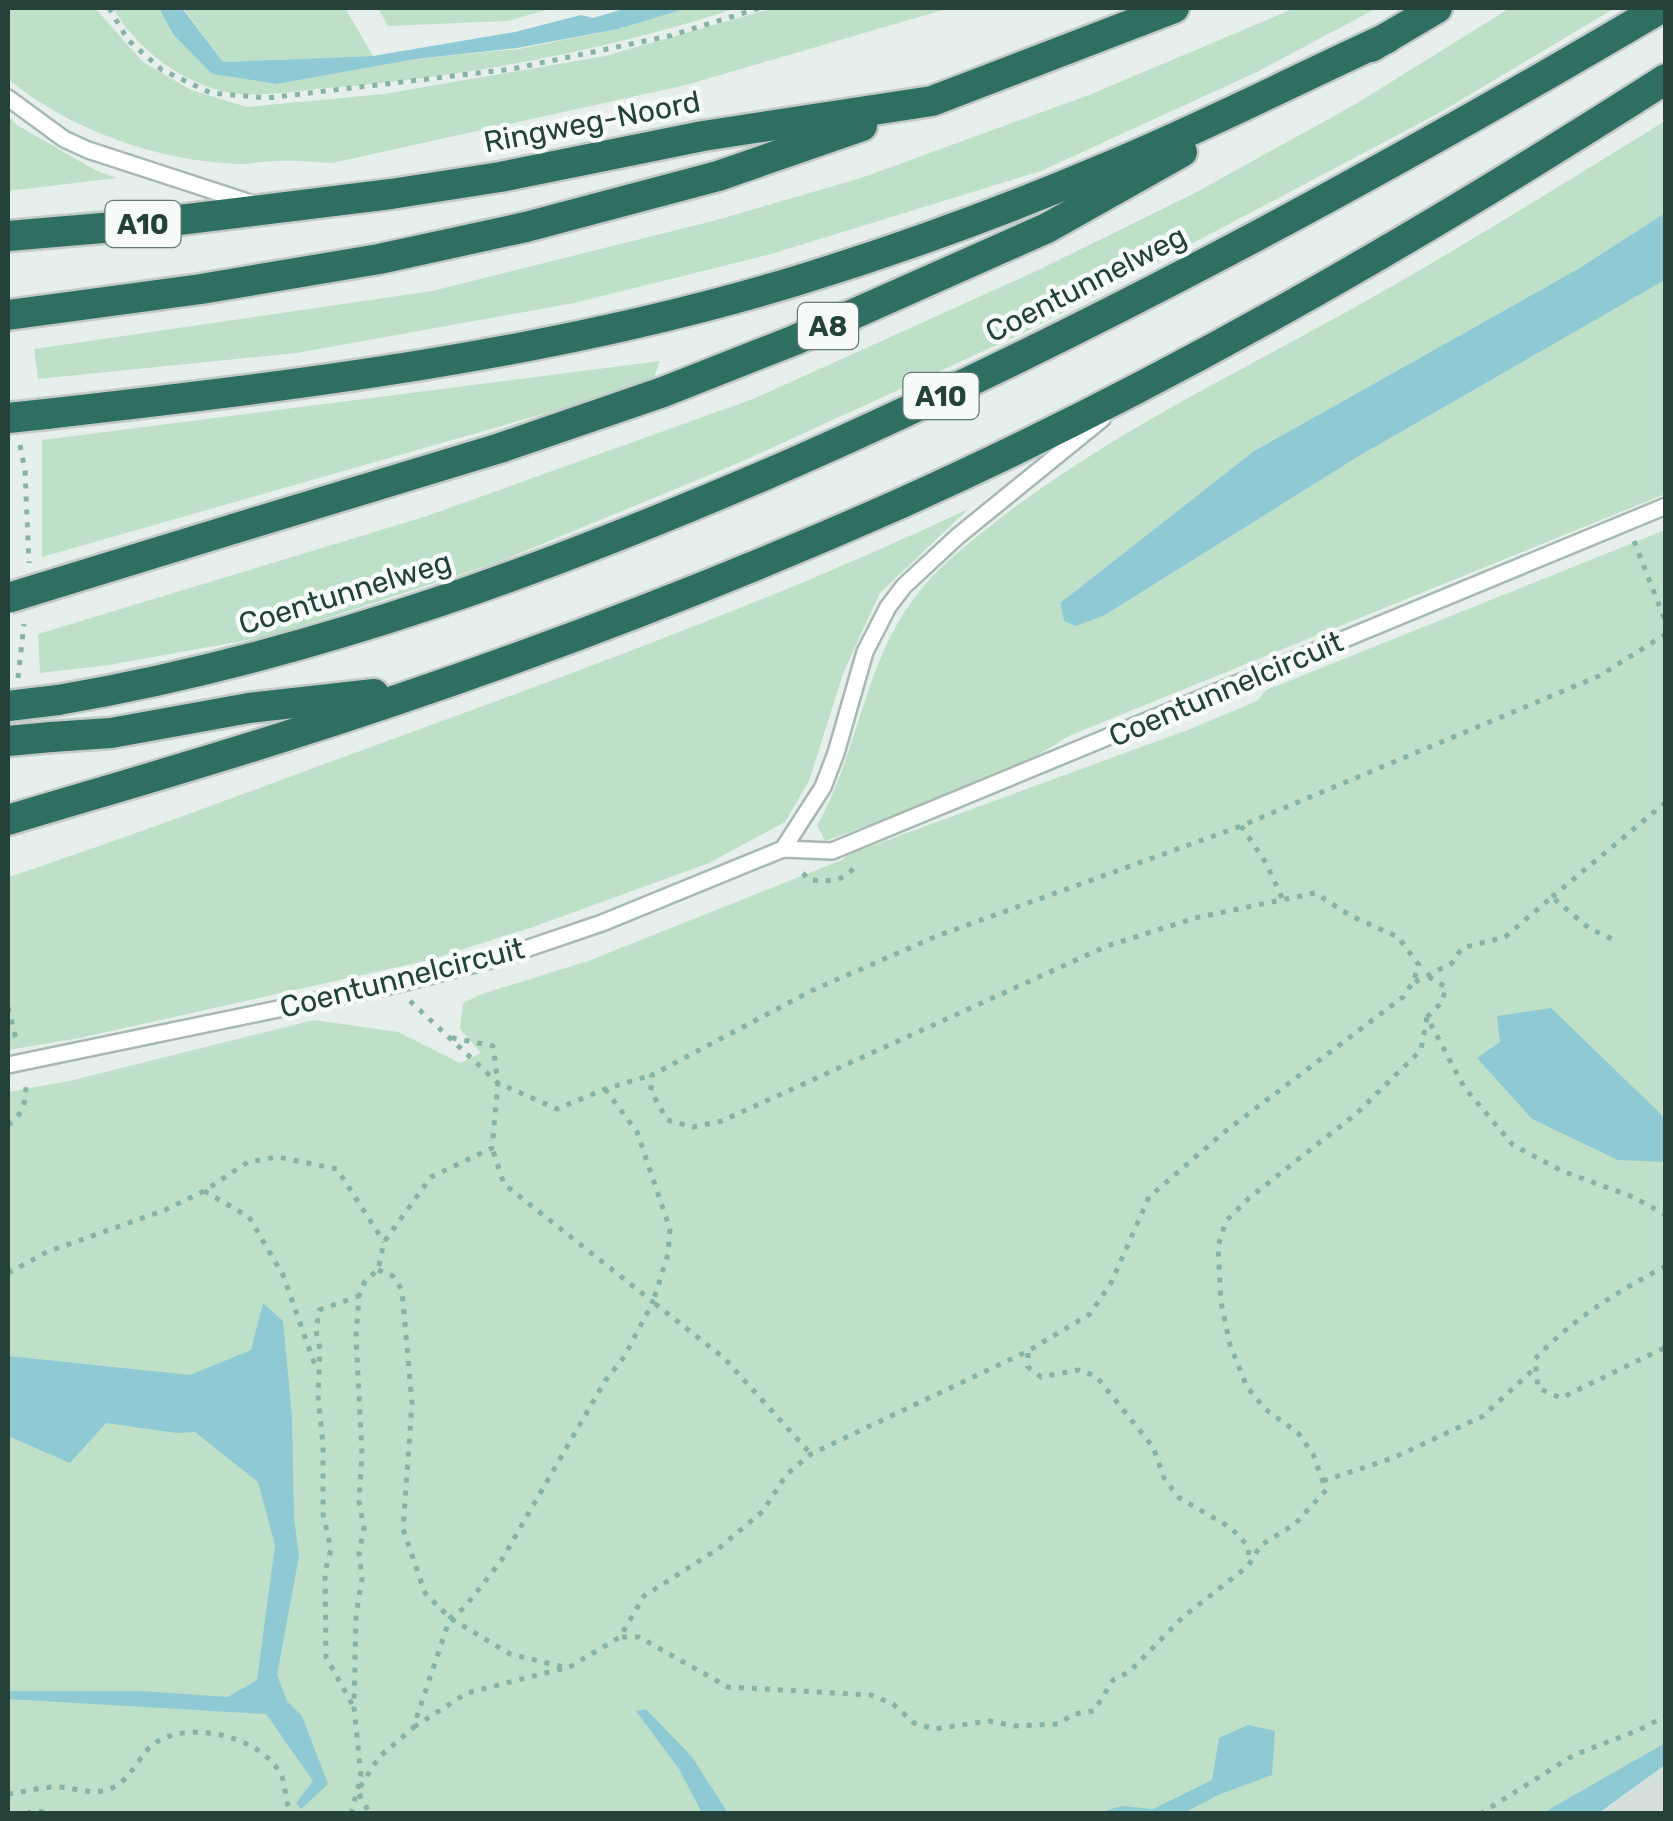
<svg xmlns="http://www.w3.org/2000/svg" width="1673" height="1821" font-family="Rubik,sans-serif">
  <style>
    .built { fill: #d4dfda }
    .green { fill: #bfe0c8 }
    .water { fill: #8ec9d4 }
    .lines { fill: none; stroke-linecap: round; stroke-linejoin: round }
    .lane-casing { stroke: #a8b8b2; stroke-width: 20 }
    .highway-casing { stroke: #c2cac8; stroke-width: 35 }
    .path { stroke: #86b3a5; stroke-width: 5; stroke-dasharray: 5 8; stroke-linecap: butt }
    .lane { stroke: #fff; stroke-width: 15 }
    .highway { stroke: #2f6f62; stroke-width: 30 }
    .highway-bridge-casing { stroke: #c2cac8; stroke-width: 35; stroke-linecap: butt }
    .highway-bridge { stroke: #2f6f62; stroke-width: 30 }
    .labels { text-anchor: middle; stroke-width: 9; stroke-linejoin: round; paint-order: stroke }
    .shield { fill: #f7fbf9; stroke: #637a73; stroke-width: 2.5 }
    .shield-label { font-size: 28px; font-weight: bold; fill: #24423a }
    .street-label { font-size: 30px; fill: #24423a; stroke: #f7fbf9 }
  </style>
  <rect width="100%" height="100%" fill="#e6efeb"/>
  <polygon class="built" points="1665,1765 1665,1813 1599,1814 1636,1787"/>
  <g class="green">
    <path d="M8,8h87l48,54 48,28 56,17 137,-13 221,-38 169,-48h176l-264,77 -354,78c-18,-1 -36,-3 -55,-2 -13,0 -26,3 -38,3 -82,-3 -169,-34 -231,-85z"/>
    <path d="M113,8h46l53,66 65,10 139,-25 103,-10 99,-20 70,-21h49c-135,44 -278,70 -420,81 -30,3 -69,10 -99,1 -43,-12 -83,-44 -105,-82z"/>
    <polygon points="183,8 345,8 373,56 223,62"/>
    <polygon points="378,8 553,8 507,21 388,26"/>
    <polygon points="1295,8 1377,8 1257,72 1041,171 771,254 574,303 297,353 38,379 34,349 432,291 713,221 861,178 1089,95"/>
    <polygon points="1510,8 1615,8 1439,113 1025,332 743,461 496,563 275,635 109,665 40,673 38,634 424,517 753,399 1032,273 1191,195 1354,105"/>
    <polygon points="8,116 17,125 95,170 117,178 8,191"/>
    <path d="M1665,121v92l-87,56 -324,182 -194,152 4,18 41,-6 254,-159 306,-176v214l-594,241 -76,45 -170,61 -8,-16c41,-71 47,-162 98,-228 22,-30 54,-54 83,-77 105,-82 227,-141 343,-205 110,-61 217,-128 324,-194z"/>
    <polygon points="660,361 652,383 42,557 42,440"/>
    <path d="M968,509l-88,84 -36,78 -35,110 -24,41 -76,41 -176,64 -104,33 -349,78 -72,12v-173c122,-40 242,-86 363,-130 202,-74 403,-146 597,-238z"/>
    <polygon points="1665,530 1665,1743 1543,1814 8,1813 8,1092 69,1081 314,1020 398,1032 460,1063 481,1053 460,1029 463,1003 482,994 588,961 842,860 849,854 1185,731 1257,701 1266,690"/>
  </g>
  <g class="water">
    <polygon points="159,8 182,8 223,62 373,56 515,32 581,15 593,18 627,8 688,8 618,29 517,48 416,59 277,84 212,74 173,34"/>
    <polygon points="1665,213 1665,280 1359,456 1105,615 1076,626 1064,621 1060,603 1254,451 1578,269"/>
    <polygon points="1551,1008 1665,1118 1665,1162 1618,1160 1532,1119 1477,1058 1500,1042 1497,1016"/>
    <polygon points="263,1303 283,1321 292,1417 294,1517 299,1556 277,1675 287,1701 302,1716 328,1784 301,1809 296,1803 313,1781 266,1714 8,1699 8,1691 142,1691 228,1697 257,1680 275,1545 258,1482 195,1432 177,1433 106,1423 70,1463 8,1436 8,1356 190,1375 251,1350"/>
    <polygon points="646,1709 692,1757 728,1813 702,1813 679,1769 636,1711"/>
    <polygon points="1248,1725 1275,1731 1272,1775 1218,1795 1184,1813 1097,1813 1122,1806 1153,1809 1212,1780 1219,1738"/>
    <polygon points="1665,1743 1665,1765 1599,1813 1543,1813"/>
  </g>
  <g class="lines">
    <defs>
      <g id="lane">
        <polyline points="8,98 64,139 88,150 254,204"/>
        <polyline points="783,849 823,787 836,753 865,652 888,607 904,586 958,536 1102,419"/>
        <polyline points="8,1065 394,985 502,957 602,923 783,849 832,851 1666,506"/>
      </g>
      <g id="highway">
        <polyline points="1371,47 1437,8"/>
        <polyline points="8,236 138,225 391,194 500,177 703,136 932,101 1174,8"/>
        <polyline points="8,315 201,289 379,259 526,227 718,176 862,126"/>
        <path d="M46,414c254,-29 508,-59 753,-134 101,-31 202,-68 299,-109 98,-40 193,-89 289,-133"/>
        <polyline points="233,529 500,448 663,392 795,340 1047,228 1182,152"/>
        <path d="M58,700c256,-44 499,-134 737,-238 298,-132 585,-288 866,-454"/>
        <polyline points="51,737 111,733 249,708 374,694"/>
        <path d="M8,820c90,-27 181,-53 272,-82 209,-66 416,-144 617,-233 268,-120 522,-268 769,-426"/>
      </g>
    </defs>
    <use href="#lane" class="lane-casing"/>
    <use href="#highway" class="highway-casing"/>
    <g class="path">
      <polyline points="109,8 128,40 162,70 211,93 267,98 512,69 669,36 760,8"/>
      <polyline points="20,445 25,471 29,563"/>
      <polyline points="1634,541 1666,623"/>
      <polyline points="18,678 24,624"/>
      <polyline points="1241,826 1266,863 1283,900"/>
      <path d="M803,873l6,7c22,1 34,3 48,-16"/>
      <polyline points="1552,897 1666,802"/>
      <polyline points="1415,982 1452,963 1462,948 1505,937 1552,897 1590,929 1619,942"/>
      <polyline points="410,1001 498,1083 557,1109 605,1089 652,1075"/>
      <polyline points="8,1007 17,1043"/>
      <polyline points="1427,1017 1442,1002 1446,987 1429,977"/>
      <polyline points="605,1089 637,1132 670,1229 668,1254 653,1302 724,1358 811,1454"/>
      <path d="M8,1125c15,-10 18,-23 18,-42"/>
      <polyline points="204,1191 249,1217 283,1275 317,1371"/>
      <path d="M1666,1266c-48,25 -95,54 -131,93l3,29 23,10 105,-51"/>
      <polyline points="378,1270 393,1276 402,1290 412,1403 403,1529 425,1593 450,1618 510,1654 568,1668 620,1637 644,1596 718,1549 763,1511 786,1475 811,1454 1028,1351 1090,1314 1111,1283 1149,1197 1223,1133 1403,997 1413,982 1419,965 1398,937 1351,916 1315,893 1195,918 1107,946 722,1121 693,1127 667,1120 651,1091 652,1075 813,990 937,936 1241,826 1599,676 1666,634"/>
      <polyline points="8,1273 47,1252 165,1210 204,1191 248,1162 278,1157 337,1169 384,1242"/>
      <polyline points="1028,1353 1028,1367 1041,1377 1078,1370 1096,1376 1153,1447 1164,1478 1178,1497 1231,1528 1249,1547 1248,1563"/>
      <polyline points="1323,1481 1393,1458 1483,1416 1535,1368"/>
      <polyline points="622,1637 639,1637 728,1687 871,1695 893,1704 914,1723 934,1729 989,1721 1015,1726 1058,1724 1074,1714 1094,1711 1113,1680 1129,1672 1183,1617 1248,1566 1261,1545 1295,1524 1326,1490 1313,1454 1298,1433 1265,1409 1247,1387 1230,1345 1221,1302 1218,1246 1226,1221 1249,1198 1356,1114 1421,1050 1427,1017 1464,1087 1513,1145 1562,1171 1633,1197 1666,1215"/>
      <polyline points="352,1704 326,1657 325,1572 331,1549 323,1514 323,1445 318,1396 320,1349 316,1331 319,1310 359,1296"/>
      <polyline points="414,1727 467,1693 565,1668"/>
      <polyline points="360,1787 379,1757 413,1728 450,1618 464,1608 501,1561 605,1381 624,1357 653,1302 504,1184 492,1148"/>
      <path d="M8,1794c15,-2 30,-6 45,-7 21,-1 40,11 61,0 18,-9 28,-36 41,-44 35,-23 102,-7 124,28 9,13 3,30 14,43"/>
      <polyline points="359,1794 370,1814"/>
      <polyline points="27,1814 34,1810 51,1814"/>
      <polyline points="351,1814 361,1776 354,1707 356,1615 362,1579 359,1553 364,1528 359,1501 362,1454 356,1337 359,1296 365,1281 378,1270 384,1242 431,1177 492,1148 498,1083 493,1046 448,1037"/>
      <polyline points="1480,1814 1574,1755 1639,1730 1666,1716"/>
    </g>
    <use href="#lane" class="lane"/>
    <use href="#highway" class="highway"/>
    <defs>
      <g id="highway-bridge">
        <polyline points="8,418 46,414"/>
        <polyline points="8,598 233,529"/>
        <polyline points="8,706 58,700"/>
        <polyline points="8,741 51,737"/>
      </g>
    </defs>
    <use href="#highway-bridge" class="highway-bridge-casing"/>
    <use href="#highway-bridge" class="highway-bridge"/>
  </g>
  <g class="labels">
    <g class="shield">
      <rect x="105.5" y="201" width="75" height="46" rx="8"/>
      <rect x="798" y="303" width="60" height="46" rx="8"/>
      <rect x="903.5" y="373" width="75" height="46" rx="8"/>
    </g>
    <g class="shield-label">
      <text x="143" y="234">A10</text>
      <text x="828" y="336">A8</text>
      <text x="941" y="406">A10</text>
    </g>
    <g class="street-label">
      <text transform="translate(592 122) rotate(-11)" y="10">Ringweg-Noord</text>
      <text transform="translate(1086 284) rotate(-27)" y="10">Coentunnelweg</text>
      <text transform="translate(345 593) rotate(-17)" y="10">Coentunnelweg</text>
      <text transform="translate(1226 689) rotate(-23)" y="10">Coentunnelcircuit</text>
      <text transform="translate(402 978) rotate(-14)" y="10">Coentunnelcircuit</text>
    </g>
  </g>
  <rect width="1673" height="1821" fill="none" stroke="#24423a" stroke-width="20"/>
</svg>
